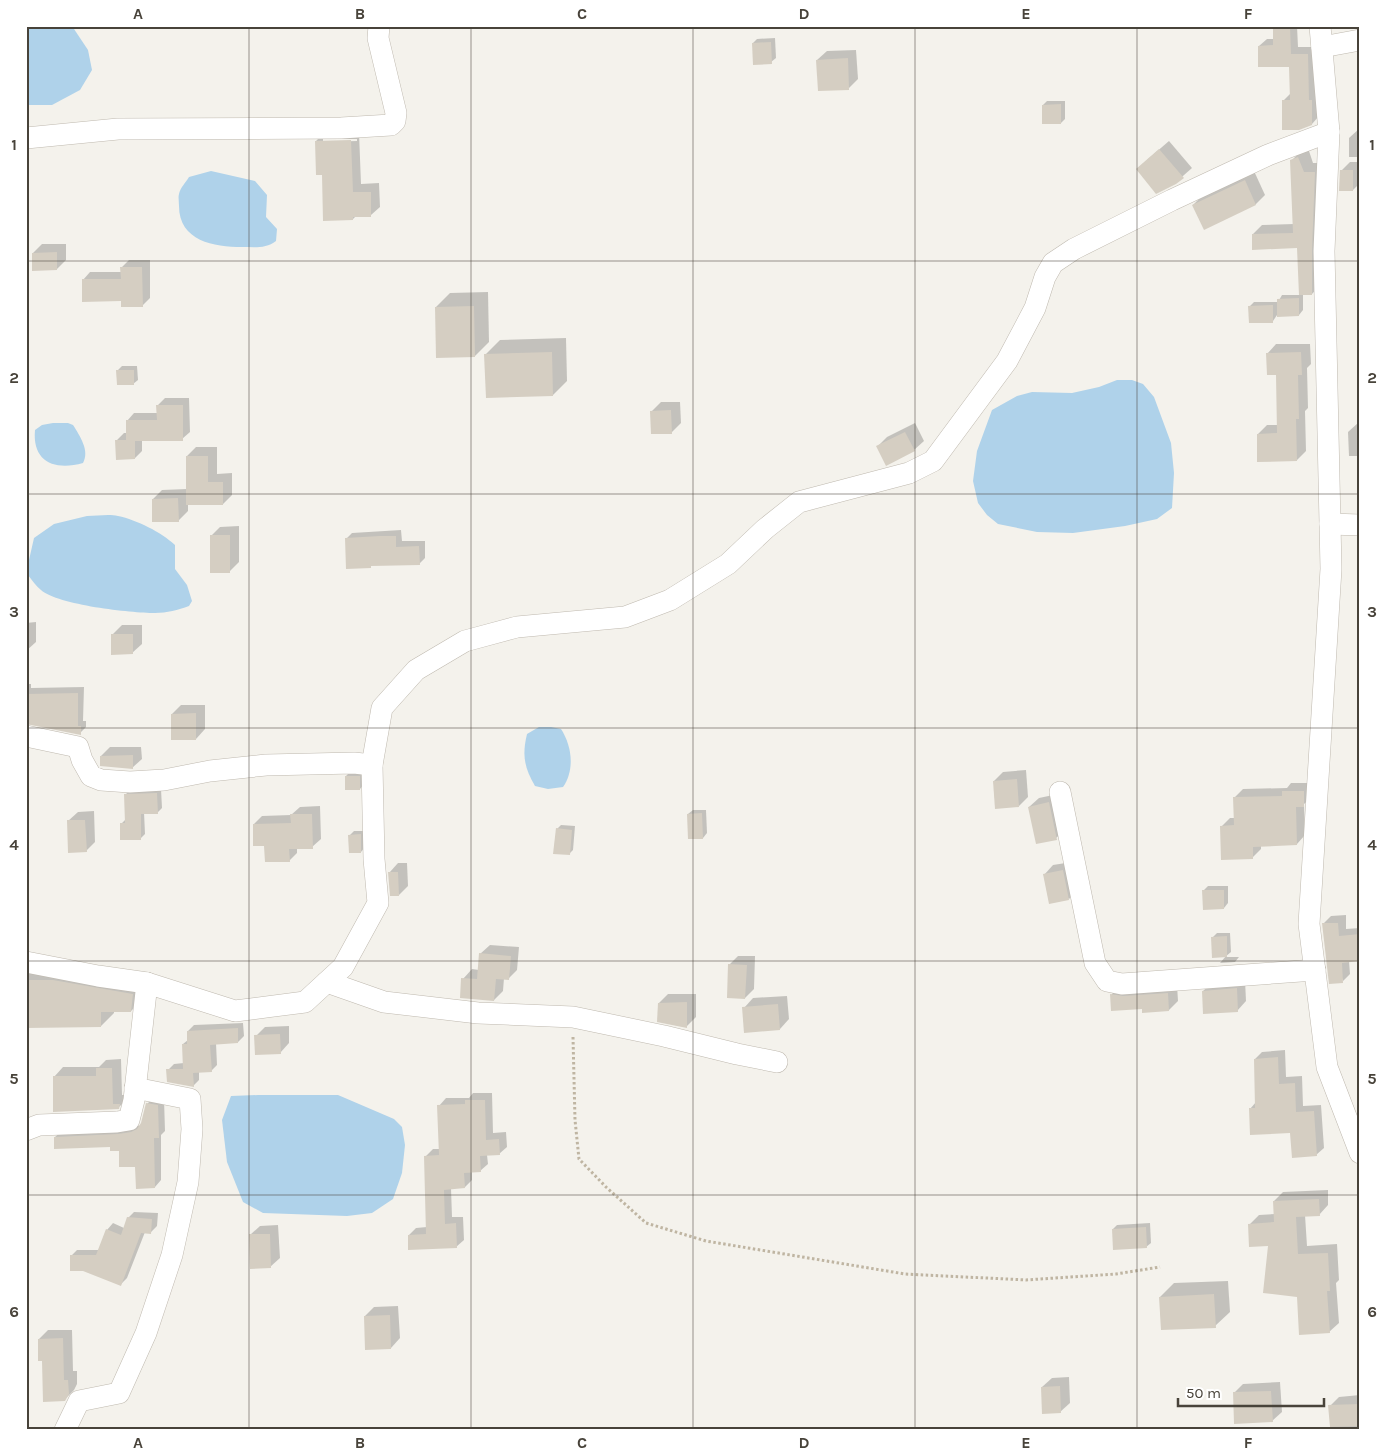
<svg xmlns="http://www.w3.org/2000/svg" width="1386" height="1456" font-family="Karla,sans-serif">
  <style>
    .water { fill: #afd2ea }
    .shadow { fill: #0003; fill-rule: evenodd }
    .building { fill: #d5cec2 }
    .lines { fill: none; stroke-linecap: round; stroke-linejoin: round }
    .street-casing { stroke: #bfb9af; stroke-width: 22 }
    .path { stroke: #bfb5a2; stroke-width: 3; stroke-dasharray: 2.5 2.5; stroke-linecap: butt }
    .street { stroke: #fff; stroke-width: 21 }
    .grid { fill: none; stroke: #48433a; stroke-width: 1; stroke-opacity: 0.55 }
    .neatline { fill: none; stroke: #48433a; stroke-width: 2 }
    .grid-label { font-size: 16px; text-anchor: middle; font-weight: bold; fill: #48433a }
  </style>
  <rect width="100%" height="100%" fill="#f4f2ec"/>
  <g class="water">
    <polygon points="26,26 72,26 88,50 92,70 80,90 52,105 26,105"/>
    <path d="M211,171l44,10 12,14 -1,22 11,12 -1,12c-10,8 -22,6 -34,6 -28,0 -63,-6 -63,-41 0,-4 -1,-9 0,-12 1,-6 7,-12 10,-17z"/>
    <polygon points="1117,380 1132,380 1143,384 1154,397 1171,443 1174,473 1172,508 1157,519 1125,526 1073,533 1037,532 998,524 987,515 978,503 973,481 977,451 992,410 1017,396 1032,392 1072,393 1099,387"/>
    <path d="M53,423h15l5,2c7,11 17,26 10,38 -28,8 -51,-1 -48,-33l7,-5z"/>
    <path d="M87,516c10,0 22,-2 31,0 19,4 43,16 57,29v24l12,16 5,16 -3,5c-11,4 -22,7 -34,7 -24,0 -97,-8 -114,-23 -5,-4 -9,-10 -13,-15l1,-15 5,-22 20,-14z"/>
    <path d="M539,727h12l10,2c11,17 14,41 2,58l-15,2 -13,-3c-11,-19 -13,-31 -8,-52z"/>
    <polygon points="258,1095 338,1095 394,1119 402,1127 405,1145 402,1173 393,1199 372,1213 347,1216 263,1213 243,1202 227,1162 222,1120 231,1096"/>
  </g>
  <g class="shadow">
    <polygon points="1274,26 1297,26 1298,47 1315,47 1319,116 1312,124 1283,101 1291,93 1290,65 1259,46 1267,39 1275,39"/>
    <polygon points="775,38 776,58 771,62 753,43 757,39"/>
    <polygon points="856,50 858,79 849,88 817,60 827,51"/>
    <polygon points="1047,101 1065,101 1065,119 1061,123 1043,105"/>
    <polygon points="1360,128 1360,157 1349,157 1349,138"/>
    <path d="M325,132h34l2,52 18,-1 1,24 -9,8 -15,1 -3,3 -30,-45 -7,-33zM323,139h34v2l-34,1z"/>
    <polygon points="1169,141 1192,168 1175,183 1147,160"/>
    <polygon points="1308,148 1313,163 1324,163 1321,284 1312,294 1303,294 1303,310 1299,315 1277,315 1273,321 1249,307 1254,302 1278,302 1282,295 1300,295 1299,247 1253,234 1262,225 1294,224 1291,161 1301,151"/>
    <polygon points="1350,162 1360,162 1360,183 1353,190 1341,171"/>
    <polygon points="1254,171 1265,195 1256,204 1204,228 1193,205 1202,196"/>
    <polygon points="42,244 66,244 66,260 57,269 33,253"/>
    <polygon points="129,260 150,260 150,298 142,306 122,300 83,280 90,272 122,272 122,267"/>
    <polygon points="488,292 489,342 475,356 436,307 450,293"/>
    <polygon points="566,338 567,381 553,395 486,354 500,340"/>
    <polygon points="1276,344 1310,344 1311,364 1307,368 1308,408 1305,411 1306,451 1297,460 1258,434 1267,425 1278,425 1277,374 1267,354"/>
    <polygon points="122,366 137,366 138,380 133,384 118,370"/>
    <polygon points="165,398 189,398 190,432 182,439 142,440 142,451 135,458 117,440 124,433 128,433 127,421 134,413 158,413 158,405"/>
    <polygon points="661,402 680,402 681,423 671,433 652,411"/>
    <polygon points="915,423 924,441 914,450 878,446 887,437"/>
    <polygon points="1358,423 1360,423 1360,456 1349,456 1348,432"/>
    <polygon points="196,447 217,447 217,474 232,473 232,495 223,504 188,504 188,511 178,521 153,499 162,490 187,489 187,456"/>
    <polygon points="239,526 239,562 230,571 211,536 220,527"/>
    <polygon points="401,530 402,541 425,541 425,558 419,564 373,565 371,566 346,539 352,533"/>
    <polygon points="36,622 36,642 26,651 26,623"/>
    <polygon points="122,625 142,625 142,644 132,653 112,635"/>
    <polygon points="26,684 31,684 31,688 84,687 83,721 86,721 86,727 80,733 26,723"/>
    <polygon points="181,705 205,705 205,729 196,739 172,714"/>
    <polygon points="110,747 141,747 142,759 132,768 101,756"/>
    <polygon points="1026,770 1028,797 1019,806 994,781 1003,772"/>
    <polygon points="350,772 364,772 364,784 360,789 346,776"/>
    <polygon points="1291,783 1312,783 1312,797 1304,804 1305,835 1297,844 1261,845 1261,849 1253,857 1222,826 1230,818 1235,818 1234,798 1243,789 1287,788"/>
    <polygon points="161,789 162,808 157,813 144,812 145,834 141,838 121,824 126,819 125,795 130,790"/>
    <polygon points="1058,794 1066,829 1056,838 1029,807 1039,798"/>
    <polygon points="320,806 321,839 312,847 297,848 297,853 289,861 266,845 254,824 262,816 291,815 300,807"/>
    <polygon points="693,810 706,810 707,833 703,838 690,838 688,814"/>
    <polygon points="94,811 95,842 86,851 68,821 78,812"/>
    <polygon points="561,825 575,826 573,850 569,854 557,829"/>
    <polygon points="354,831 365,831 365,847 361,852 350,835"/>
    <polygon points="1072,862 1078,890 1069,899 1044,875 1053,865"/>
    <polygon points="398,863 407,863 408,886 399,895 389,873"/>
    <polygon points="1208,886 1228,886 1228,903 1224,908 1204,890"/>
    <polygon points="1346,915 1346,929 1360,928 1360,960 1349,961 1350,974 1343,981 1323,924 1331,916"/>
    <polygon points="1217,933 1230,933 1231,952 1225,957 1239,957 1235,962 1220,963 1226,956 1213,937"/>
    <polygon points="490,945 519,947 517,970 508,979 504,978 503,991 494,1000 463,979 472,969 479,970 480,954"/>
    <polygon points="738,956 755,956 754,989 745,998 729,965"/>
    <polygon points="26,968 146,981 144,998 131,1011 114,1011 114,1013 101,1026 26,1027"/>
    <polygon points="1245,980 1246,1001 1237,1011 1203,991 1213,982"/>
    <polygon points="1177,985 1178,1001 1169,1010 1143,1008 1111,995 1120,986"/>
    <polygon points="668,994 696,994 696,1017 687,1026 659,1003"/>
    <polygon points="787,996 789,1019 780,1029 744,1008 753,998"/>
    <polygon points="243,1023 244,1036 238,1042 216,1043 217,1065 211,1071 199,1072 199,1080 193,1086 168,1070 174,1064 184,1063 183,1044 188,1040 188,1031 194,1025"/>
    <polygon points="289,1026 289,1043 280,1053 256,1036 265,1027"/>
    <polygon points="1285,1050 1286,1077 1302,1076 1303,1106 1321,1105 1324,1148 1316,1155 1291,1132 1250,1109 1256,1102 1255,1059 1262,1052"/>
    <polygon points="121,1059 122,1095 129,1095 128,1098 118,1108 54,1077 63,1067 99,1067 106,1060"/>
    <polygon points="26,1085 28,1085 28,1109 26,1111"/>
    <polygon points="473,1093 492,1093 493,1133 506,1132 507,1147 499,1154 487,1155 488,1164 480,1171 472,1171 472,1180 465,1187 451,1188 452,1217 463,1217 464,1240 456,1247 409,1235 416,1228 427,1227 426,1156 433,1149 440,1149 439,1106 446,1098 469,1098"/>
    <polygon points="154,1097 164,1099 165,1131 161,1135 161,1180 155,1187 137,1165 120,1150 111,1146 55,1137 62,1131 125,1128 139,1126 142,1125 147,1104"/>
    <polygon points="1328,1190 1328,1205 1319,1215 1305,1215 1307,1246 1337,1244 1339,1280 1336,1283 1339,1323 1329,1332 1299,1296 1270,1245 1250,1224 1259,1215 1275,1214 1274,1201 1283,1192"/>
    <polygon points="134,1212 158,1213 157,1226 151,1232 145,1232 127,1278 121,1284 71,1256 77,1250 99,1250 107,1230 113,1223 124,1228 128,1218"/>
    <polygon points="1150,1223 1151,1243 1146,1247 1113,1229 1117,1225"/>
    <polygon points="278,1225 280,1258 270,1267 250,1235 260,1226"/>
    <polygon points="1228,1281 1230,1312 1215,1326 1160,1297 1174,1283"/>
    <polygon points="398,1306 400,1338 391,1348 365,1316 374,1307"/>
    <polygon points="48,1330 72,1330 73,1371 77,1371 77,1384 74,1390 64,1400 43,1359 39,1339"/>
    <polygon points="1069,1377 1070,1403 1060,1412 1042,1387 1052,1378"/>
    <polygon points="1280,1382 1282,1412 1272,1421 1234,1393 1243,1384"/>
    <polygon points="1360,1395 1360,1430 1330,1430 1330,1406 1339,1397"/>
    <polygon points="232,1428 232,1430 180,1430"/>
  </g>
  <g class="building">
    <polygon points="1273,26 1290,26 1291,54 1308,54 1309,100 1312,100 1312,125 1299,130 1282,130 1282,100 1290,100 1289,67 1258,67 1258,46 1273,45"/>
    <polygon points="771,42 772,64 753,65 752,43"/>
    <polygon points="848,58 849,90 818,91 816,60"/>
    <polygon points="1061,104 1061,124 1042,124 1042,105"/>
    <polygon points="351,140 353,192 371,192 371,217 353,217 353,220 323,221 322,175 316,175 315,141"/>
    <polygon points="1159,149 1184,178 1176,184 1156,194 1136,169"/>
    <polygon points="1298,157 1304,172 1315,172 1312,250 1312,295 1299,295 1297,248 1252,250 1252,234 1293,233 1290,160"/>
    <polygon points="1340,170 1353,170 1353,191 1339,191"/>
    <polygon points="1245,180 1256,205 1204,230 1192,205"/>
    <polygon points="57,252 57,270 32,271 32,253"/>
    <polygon points="120,267 142,267 143,307 121,307 121,301 82,302 82,279 121,279"/>
    <polygon points="1299,298 1299,316 1277,317 1277,299"/>
    <polygon points="1273,305 1273,323 1249,323 1248,306"/>
    <polygon points="474,306 475,357 436,358 435,307"/>
    <polygon points="552,352 553,396 486,398 484,354"/>
    <polygon points="1301,352 1302,375 1298,375 1299,419 1296,419 1297,461 1257,462 1257,434 1277,433 1276,375 1267,375 1266,353"/>
    <polygon points="116,370 134,370 134,385 117,385"/>
    <polygon points="156,405 183,405 183,441 135,441 135,459 116,460 115,440 126,440 126,420 157,420"/>
    <polygon points="671,410 672,434 651,434 650,411"/>
    <polygon points="905,432 915,451 886,466 876,446"/>
    <polygon points="186,456 208,456 208,482 223,482 223,505 186,505"/>
    <polygon points="178,498 179,522 152,522 152,499"/>
    <rect x="210" y="535" width="20" height="38"/>
    <polygon points="380,536 396,536 396,547 419,546 420,565 371,566 371,568 346,569 345,538"/>
    <polygon points="111,634 133,634 133,654 111,655"/>
    <polygon points="78,693 78,726 81,726 81,735 26,724 26,694"/>
    <polygon points="196,713 196,740 171,740 171,714"/>
    <polygon points="133,755 133,769 100,766 100,756"/>
    <rect x="345" y="776" width="15" height="14"/>
    <polygon points="1017,779 1019,807 995,809 993,781"/>
    <polygon points="1282,791 1304,791 1304,807 1296,807 1297,845 1253,847 1253,859 1221,860 1220,826 1234,825 1233,797 1282,796"/>
    <polygon points="157,793 158,814 141,814 141,840 120,840 120,823 125,823 124,794"/>
    <polygon points="1049,802 1057,840 1036,844 1028,807"/>
    <polygon points="702,813 703,839 688,839 687,814"/>
    <polygon points="290,814 312,814 313,849 289,849 290,862 265,862 264,846 253,846 253,824 291,823"/>
    <polygon points="67,820 85,820 87,852 68,853"/>
    <polygon points="556,828 572,830 570,855 553,854"/>
    <polygon points="361,834 361,853 349,853 348,835"/>
    <polygon points="1063,870 1069,900 1049,904 1043,874"/>
    <polygon points="388,872 398,872 399,896 390,896"/>
    <polygon points="1202,890 1224,890 1224,909 1203,910"/>
    <polygon points="1322,923 1338,923 1339,936 1360,934 1360,961 1342,963 1343,983 1329,984"/>
    <polygon points="1227,936 1227,957 1212,958 1211,937"/>
    <polygon points="479,953 511,956 509,980 496,979 494,1001 460,998 461,978 477,979"/>
    <polygon points="728,964 747,965 745,999 727,998"/>
    <polygon points="26,980 53,980 133,994 131,1012 101,1012 101,1027 26,1028"/>
    <polygon points="1237,988 1238,1012 1203,1014 1202,991"/>
    <polygon points="1168,993 1169,1011 1142,1013 1142,1009 1111,1011 1110,994 1123,996"/>
    <polygon points="687,1002 687,1028 657,1022 658,1003"/>
    <polygon points="778,1004 780,1030 744,1033 742,1007"/>
    <polygon points="238,1028 238,1043 210,1045 212,1072 193,1073 194,1087 167,1082 166,1069 183,1069 182,1044 187,1044 187,1031"/>
    <polygon points="280,1034 281,1054 255,1055 254,1035"/>
    <polygon points="1278,1057 1279,1084 1295,1083 1296,1112 1314,1111 1317,1156 1292,1158 1290,1133 1250,1135 1249,1108 1255,1108 1254,1059"/>
    <polygon points="96,1068 112,1068 113,1104 120,1104 119,1109 53,1112 53,1076 96,1076"/>
    <polygon points="465,1100 485,1100 486,1140 499,1139 500,1155 480,1156 481,1172 464,1173 465,1188 444,1190 445,1224 456,1223 457,1248 408,1250 408,1235 426,1234 424,1156 439,1155 437,1105 465,1104"/>
    <polygon points="146,1103 158,1105 159,1138 154,1138 155,1188 136,1189 135,1167 119,1167 119,1151 110,1151 110,1147 54,1149 54,1137 118,1134 131,1132 137,1129 141,1123"/>
    <polygon points="1319,1199 1320,1216 1296,1217 1298,1254 1328,1253 1330,1291 1327,1291 1330,1333 1299,1335 1297,1297 1263,1293 1268,1246 1249,1247 1248,1224 1274,1222 1273,1201"/>
    <polygon points="127,1217 152,1219 151,1234 141,1233 121,1286 83,1271 70,1271 70,1255 96,1255 106,1229 121,1235"/>
    <polygon points="1146,1227 1147,1248 1113,1250 1112,1229"/>
    <polygon points="249,1234 270,1234 271,1268 250,1269"/>
    <polygon points="1214,1294 1216,1328 1161,1330 1159,1297"/>
    <polygon points="390,1315 391,1349 365,1350 364,1316"/>
    <polygon points="63,1338 64,1380 68,1380 69,1394 65,1401 43,1402 42,1361 38,1361 38,1339"/>
    <polygon points="1060,1386 1061,1413 1042,1414 1041,1387"/>
    <polygon points="1271,1391 1273,1422 1234,1424 1233,1392"/>
    <polygon points="1360,1404 1360,1426 1330,1427 1328,1405"/>
  </g>
  <g class="lines">
    <defs>
      <g id="street">
        <polyline points="1320,26 1329,132 1324,251 1331,569 1309,924 1327,1067 1360,1153"/>
        <polyline points="1322,47 1360,40"/>
        <polyline points="26,138 118,129 341,128 391,125 395,121 396,113 378,38 379,26"/>
        <polyline points="1330,524 1360,525"/>
        <polyline points="26,736 78,747 82,760 91,776 101,780 130,782 164,780 210,771 266,765 354,763 372,765"/>
        <polyline points="1060,792 1095,963 1107,981 1122,984 1315,970"/>
        <polyline points="26,962 98,976 147,983 235,1011 305,1002 343,967 378,903 374,859 372,765 382,708 416,670 465,641 517,627 625,617 670,600 728,564 765,529 799,502 909,473 933,461 1007,361 1035,308 1045,277 1053,263 1074,249 1172,200 1268,155 1329,132"/>
        <polyline points="327,982 384,1002 478,1013 573,1017 664,1036 737,1054 777,1062"/>
        <polyline points="26,1130 39,1125 117,1122 129,1120 134,1100 147,983"/>
        <polyline points="65,1430 79,1401 119,1393 146,1333 172,1255 188,1182 192,1129 190,1099 135,1088"/>
      </g>
    </defs>
    <use href="#street" class="street-casing"/>
    <polyline class="path" points="573,1037 575,1120 579,1159 606,1187 646,1223 706,1241 905,1274 1026,1280 1116,1274 1160,1267"/>
    <use href="#street" class="street"/>
  </g>
  <path class="grid" d="M249,26v1404M471,26v1404M693,26v1404M915,26v1404M1137,26v1404M26,261h1334M26,494h1334M26,728h1334M26,961h1334M26,1195h1334"/>
  <rect width="1386" height="1456" fill="none" stroke="#ffffff" stroke-width="55"/>
  <path d="M1178 1398v8h146v-8" fill="none" stroke="#48433a" stroke-width="2.5"/>
  <text x="1186" y="1398" font-size="15" fill="#48433a" stroke="#ffffff" stroke-width="4" paint-order="stroke">50 m</text>
  <rect x="28" y="28" width="1330" height="1400" class="neatline"/>
  <g class="grid-label">
    <text x="138" y="19">A</text>
    <text x="360" y="19">B</text>
    <text x="582" y="19">C</text>
    <text x="804" y="19">D</text>
    <text x="1026" y="19">E</text>
    <text x="1248" y="19">F</text>
    <text x="14" y="150">1</text>
    <text x="1372" y="150">1</text>
    <text x="14" y="383">2</text>
    <text x="1372" y="383">2</text>
    <text x="14" y="617">3</text>
    <text x="1372" y="617">3</text>
    <text x="14" y="850">4</text>
    <text x="1372" y="850">4</text>
    <text x="14" y="1084">5</text>
    <text x="1372" y="1084">5</text>
    <text x="14" y="1317">6</text>
    <text x="1372" y="1317">6</text>
    <text x="138" y="1448">A</text>
    <text x="360" y="1448">B</text>
    <text x="582" y="1448">C</text>
    <text x="804" y="1448">D</text>
    <text x="1026" y="1448">E</text>
    <text x="1248" y="1448">F</text>
  </g>
</svg>
